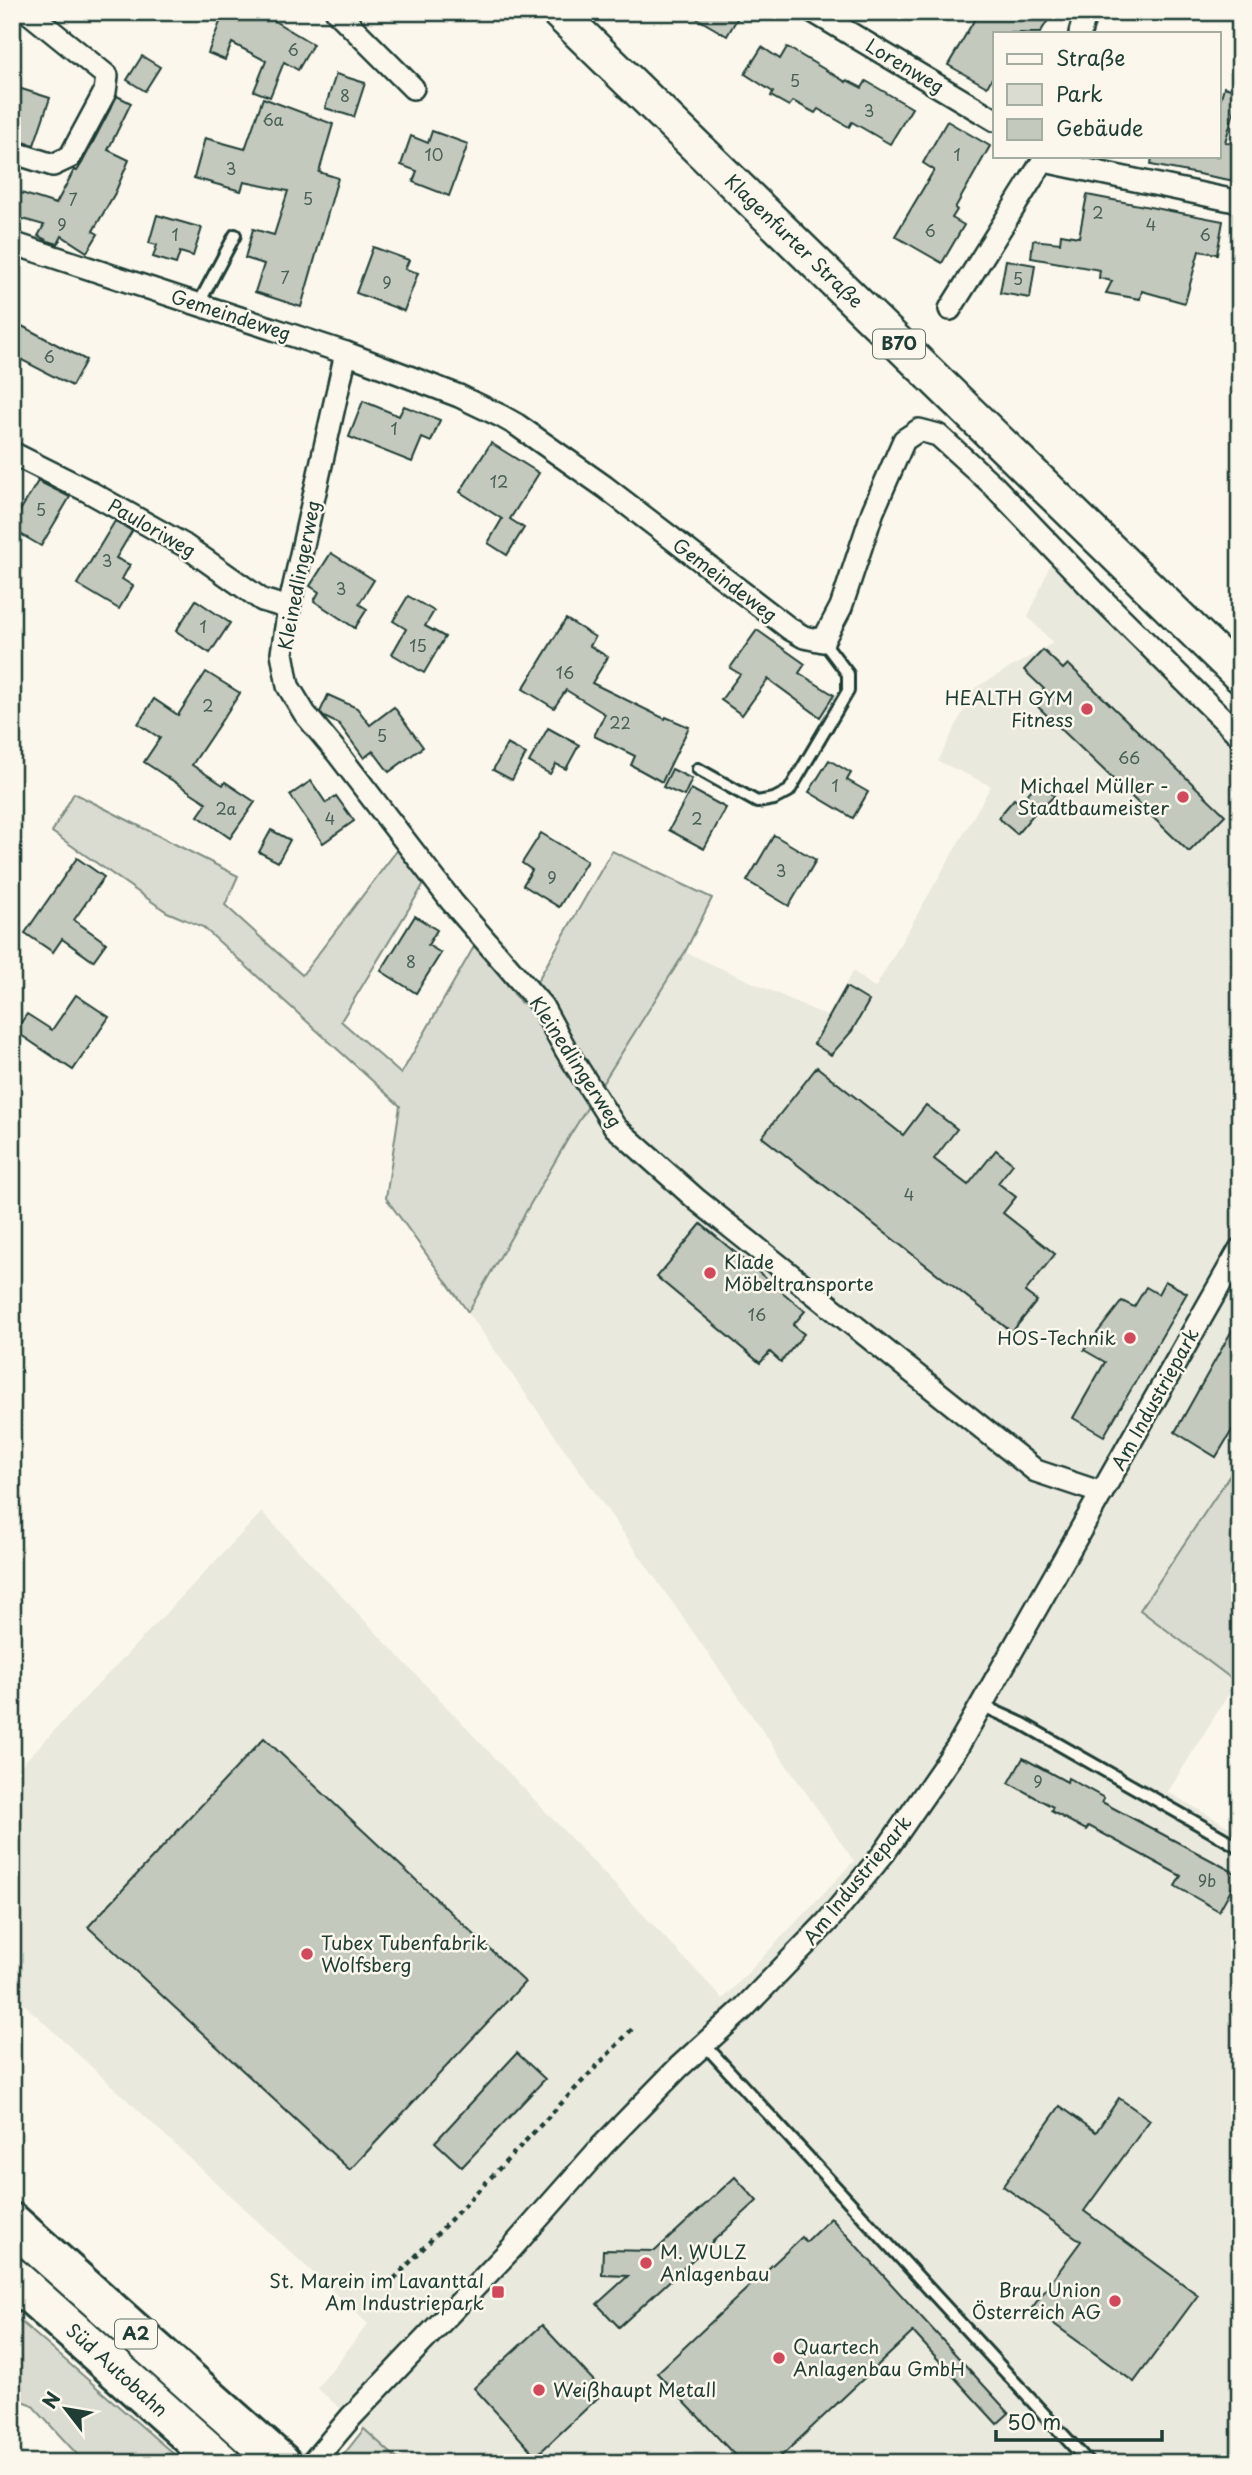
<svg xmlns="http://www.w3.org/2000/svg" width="1252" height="2475" font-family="'Playpen Sans',sans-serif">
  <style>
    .built { fill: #eae9de }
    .green { fill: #dbdcd1; stroke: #7d8c82; stroke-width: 2 }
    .building { fill: #c4c9be; stroke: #1f3d34; stroke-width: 2 }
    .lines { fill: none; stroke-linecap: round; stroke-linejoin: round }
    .service-casing { stroke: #1f3d34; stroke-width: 16 }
    .minor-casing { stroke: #1f3d34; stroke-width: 26 }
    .primary-casing { stroke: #1f3d34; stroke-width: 38 }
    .motorway-casing { stroke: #1f3d34; stroke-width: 44 }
    .path { stroke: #1f3d34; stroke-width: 4.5; stroke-dasharray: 5 5; stroke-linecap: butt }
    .service { stroke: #fbf7ec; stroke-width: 10 }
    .minor { stroke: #fbf7ec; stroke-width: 21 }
    .primary { stroke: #fbf7ec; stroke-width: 33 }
    .motorway { stroke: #fbf7ec; stroke-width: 38 }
    .poi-dot { fill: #d1495b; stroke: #fbf7ec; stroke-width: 2.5 }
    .labels { text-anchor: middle; stroke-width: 5; stroke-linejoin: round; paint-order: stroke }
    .number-label { font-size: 16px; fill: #486056 }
    .shield { fill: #fbf7ec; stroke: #61756b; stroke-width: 2 }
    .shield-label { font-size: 18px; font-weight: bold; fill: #1f3d34 }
    .street-label { font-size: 19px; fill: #1f3d34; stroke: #fbf7ec }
    .poi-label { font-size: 19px; fill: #1f3d34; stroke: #fbf7ec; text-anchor: end }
  </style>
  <rect width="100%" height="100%" fill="#fbf7ec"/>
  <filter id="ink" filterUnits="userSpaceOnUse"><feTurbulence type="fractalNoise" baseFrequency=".0143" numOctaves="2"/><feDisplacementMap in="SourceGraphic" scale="14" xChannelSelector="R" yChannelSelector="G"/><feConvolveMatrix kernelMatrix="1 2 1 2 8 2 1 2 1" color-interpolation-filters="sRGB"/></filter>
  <g filter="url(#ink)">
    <polygon class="built" points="1053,558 1240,745 1240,1460 1141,1610 1236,1682 1168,1792 1240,1833 1240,2463 402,2463 317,2388 368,2324 12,1993 12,1775 262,1512 723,1999 854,1861 468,1312 572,1132 685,952 827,1016 853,971 875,988 991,786 938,761 975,688 1053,643 1028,617"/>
    <g class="green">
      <polygon points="74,793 238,876 225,905 302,975 402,844 428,877 341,1021 401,1074 476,943 521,1003 538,980 612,851 712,898 685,952 572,1132 468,1312 386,1198 400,1106 203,927 167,912 52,832"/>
      <polygon points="1240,1460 1240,1685 1140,1610"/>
      <polygon points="12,2314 184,2463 85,2463 31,2404 12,2397"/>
      <polygon points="364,2429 402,2463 337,2463"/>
    </g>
    <g class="building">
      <polygon points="224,12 259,12 313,44 298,70 284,62 270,97 254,91 266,61 232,43 225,60 208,53"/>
      <polygon points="686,12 741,12 727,36"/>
      <polygon points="979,12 1053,12 1040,33 995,33 995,73 987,87 948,65"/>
      <polygon points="762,47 780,59 787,47 846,82 847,80 862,88 866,81 912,108 890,144 852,122 849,127 818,109 815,113 793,101 789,106 771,96 773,92 745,74"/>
      <polygon points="142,56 160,67 145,91 127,80"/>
      <polygon points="336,74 365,83 354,117 325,108"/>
      <polygon points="12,86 50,98 34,145 12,139"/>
      <polygon points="1224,87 1240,92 1225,142 1240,144 1240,182 1151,165 1152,156 1219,156 1219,104"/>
      <polygon points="117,96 131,103 108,150 129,160 115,193 93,231 98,234 87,252 62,236 58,244 48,241 38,236 44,225 12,216 12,190 56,204 74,170 77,171 82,163"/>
      <polygon points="263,98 333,124 319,172 338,178 301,307 255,292 264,264 245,258 253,229 274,235 288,191 244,182 241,191 194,178 205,138 245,149"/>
      <polygon points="947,121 990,146 955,208 957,210 952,218 964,225 942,263 895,236 934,170 923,163"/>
      <polygon points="432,131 468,144 449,196 413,182 417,171 401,165 411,136 428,143"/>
      <polygon points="1087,195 1223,221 1217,254 1199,251 1185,303 1142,291 1140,299 1106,293 1112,281 1099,278 1100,270 1031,258 1033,240 1060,243 1061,234 1079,237"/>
      <polygon points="157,215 202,228 193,256 180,252 176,264 153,257 157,245 149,243"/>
      <polygon points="373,247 409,260 405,269 418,273 404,311 356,293"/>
      <polygon points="1006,260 1035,265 1030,298 1000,293"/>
      <polygon points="22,326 86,360 72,386 12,355 12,345"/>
      <polygon points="363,401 399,416 404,406 440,420 431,442 422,438 412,462 349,437"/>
      <polygon points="491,443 539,473 510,519 524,528 507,555 488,543 502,519 460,492"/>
      <polygon points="38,481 70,497 41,546 12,529 12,524"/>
      <polygon points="115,521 132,531 116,558 130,565 122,579 133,586 119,609 77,584"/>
      <polygon points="331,553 374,580 359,604 367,609 355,628 314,601 319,592 310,586"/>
      <polygon points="408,596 434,611 425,626 445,637 424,673 392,654 406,629 393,621"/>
      <polygon points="196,600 230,623 210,653 176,631"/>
      <polygon points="566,619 595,637 590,646 608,657 592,683 665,719 666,717 689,727 662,782 631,765 635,756 594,736 605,714 566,690 554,708 523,689"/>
      <polygon points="757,630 805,664 799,673 834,695 820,717 768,679 742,715 721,700 740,674 730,668"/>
      <polygon points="1043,650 1063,669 1068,664 1225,815 1189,852 1032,701 1044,689 1024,670"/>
      <polygon points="206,672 240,693 192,765 223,785 225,782 255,802 230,838 198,816 207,803 144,762 160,738 138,724 154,699 178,715"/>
      <polygon points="328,695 357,708 370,725 394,707 423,747 389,772 373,751 364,758 339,724 324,717 320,712"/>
      <polygon points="548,728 579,745 566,769 556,764 550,774 529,762"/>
      <polygon points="507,744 526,754 512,780 493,770"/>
      <polygon points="829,760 851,773 847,780 868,792 853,818 809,792"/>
      <polygon points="672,769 692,779 684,796 663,787"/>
      <polygon points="311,781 326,803 336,796 354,821 323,843 290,795"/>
      <polygon points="1040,781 1054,796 1039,811 1037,810 1017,834 998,818 1014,799 1019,803"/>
      <polygon points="691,789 726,808 704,849 669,830"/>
      <polygon points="271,830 290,840 278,862 259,852"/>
      <polygon points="541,833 587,861 559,907 523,885 532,870 522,863"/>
      <polygon points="774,835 816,860 789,906 747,881"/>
      <polygon points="77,858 104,877 74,920 106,943 93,961 62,939 53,952 25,933"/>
      <polygon points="415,916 437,930 428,945 441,953 416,993 381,971"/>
      <polygon points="846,987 869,1001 852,1031 831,1055 814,1044"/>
      <polygon points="76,995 109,1017 73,1070 15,1031 27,1014 52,1030"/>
      <polygon points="817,1067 903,1135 926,1105 957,1129 934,1159 968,1185 996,1150 1013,1164 998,1183 1016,1197 1003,1213 1055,1254 1025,1292 1037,1301 1012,1332 762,1137"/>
      <polygon points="701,1224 805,1311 793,1325 804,1334 781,1362 770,1352 760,1363 657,1277"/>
      <polygon points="1165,1281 1187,1293 1104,1436 1073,1418 1105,1362 1084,1350 1122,1301 1134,1307 1146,1287 1158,1294"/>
      <polygon points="1240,1316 1240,1417 1216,1457 1175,1432"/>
      <polygon points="264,1738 525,1982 350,2170 88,1927"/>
      <polygon points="1023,1758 1067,1782 1068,1778 1104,1798 1102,1802 1239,1875 1219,1911 1175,1886 1181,1876 1089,1826 1086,1830 1051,1811 1053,1807 1009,1783"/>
      <polygon points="517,2053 545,2079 462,2167 435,2142"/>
      <polygon points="1119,2098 1150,2120 1084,2211 1198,2295 1134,2382 1032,2308 1081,2241 1003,2186 1060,2106 1096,2132"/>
      <polygon points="735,2177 757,2201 619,2327 597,2304 628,2276 602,2275 603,2250 655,2251"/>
      <polygon points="831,2218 1009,2413 997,2424 913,2332 774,2463 742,2463 657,2373 802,2237 806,2242"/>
      <polygon points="542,2325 604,2392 536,2456 474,2388"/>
    </g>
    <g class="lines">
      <defs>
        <g id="service">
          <polyline points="198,305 235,235"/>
          <polyline points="698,769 757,802 774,799 789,791 848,691 848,674 823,641"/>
          <polyline points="981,1705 1023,1724 1237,1846"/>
          <polyline points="704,2044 1089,2463"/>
        </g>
        <g id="minor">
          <polyline points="337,12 413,88"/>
          <polyline points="814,12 995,120"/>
          <polyline points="1080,33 1086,12"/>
          <polyline points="12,152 53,165 70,157 105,92 107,76 28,12"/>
          <polyline points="1044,161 1240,202"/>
          <polyline points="12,243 346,353 459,396 501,416 517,425 605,487 790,629 804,637 823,641 841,607 873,511 904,440 919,430 938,435 994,486 1098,595 1240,736"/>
          <polyline points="950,309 1046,156"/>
          <polyline points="346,353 289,608 282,653 288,686 305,714 339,755 452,902 542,1006 566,1050 615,1127 697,1200 1036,1471 1102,1493"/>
          <polyline points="12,453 86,490 184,545 262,600 289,608"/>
          <polyline points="312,2463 351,2417 511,2249 602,2146 679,2067 743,2009 827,1922 884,1853 958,1746 1240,1249"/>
        </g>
        <polyline id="primary" points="558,12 1240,676"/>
        <g id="motorway">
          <polyline points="12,2223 281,2463"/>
          <polyline points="12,2277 221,2463"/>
        </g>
      </defs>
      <use href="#service" class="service-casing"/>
      <use href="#minor" class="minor-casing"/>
      <use href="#primary" class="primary-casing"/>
      <use href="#motorway" class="motorway-casing"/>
      <polyline class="path" points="394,2279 635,2026"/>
      <use href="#service" class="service"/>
      <use href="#minor" class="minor"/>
      <use href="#primary" class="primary"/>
      <use href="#motorway" class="motorway"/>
    </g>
  </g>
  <g class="poi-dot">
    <circle cx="1087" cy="709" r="7"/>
    <circle cx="1183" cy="797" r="7"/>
    <circle cx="710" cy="1273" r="7"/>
    <circle cx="1130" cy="1338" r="7"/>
    <circle cx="307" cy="1954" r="7"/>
    <circle cx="646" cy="2263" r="7"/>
    <rect x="491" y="2285" width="14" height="14" rx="3.5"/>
    <circle cx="1115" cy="2301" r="7"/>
    <circle cx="779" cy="2358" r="7"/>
    <circle cx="539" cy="2390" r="7"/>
  </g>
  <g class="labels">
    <g class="number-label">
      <text x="293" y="56">6</text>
      <text x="795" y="87">5</text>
      <text x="345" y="102">8</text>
      <text x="869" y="117">3</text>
      <text x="273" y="126">6a</text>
      <text x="434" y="161">10</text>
      <text x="957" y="161">1</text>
      <text x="231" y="175">3</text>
      <text x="308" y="205">5</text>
      <text x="73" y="206">7</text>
      <text x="1098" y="219">2</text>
      <text x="62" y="231">9</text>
      <text x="1151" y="231">4</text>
      <text x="930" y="237">6</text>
      <text x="175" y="241">1</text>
      <text x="1205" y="241">6</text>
      <text x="285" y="284">7</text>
      <text x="1018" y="285">5</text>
      <text x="387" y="289">9</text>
      <text x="49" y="363">6</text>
      <text x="394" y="435">1</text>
      <text x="499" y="488">12</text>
      <text x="41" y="516">5</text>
      <text x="107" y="567">3</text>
      <text x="341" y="595">3</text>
      <text x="203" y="633">1</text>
      <text x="418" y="652">15</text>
      <text x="565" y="679">16</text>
      <text x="208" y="712">2</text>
      <text x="620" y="729">22</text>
      <text x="382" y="742">5</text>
      <text x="1129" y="764">66</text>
      <text x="835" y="792">1</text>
      <text x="226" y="815">2a</text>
      <text x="330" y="825">4</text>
      <text x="697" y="825">2</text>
      <text x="781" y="877">3</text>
      <text x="552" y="884">9</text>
      <text x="411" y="968">8</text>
      <text x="909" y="1201">4</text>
      <text x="757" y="1321">16</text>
      <text x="1038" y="1788">9</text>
      <text x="1207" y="1887">9b</text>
    </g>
    <g class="shield">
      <rect x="873" y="329.5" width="52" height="29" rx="5"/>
      <rect x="115" y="2319.5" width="42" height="29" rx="5"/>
    </g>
    <g class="shield-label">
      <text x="899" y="350">B70</text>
      <text x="136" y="2340">A2</text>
    </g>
    <g class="street-label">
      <text transform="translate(905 66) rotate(31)" y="7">Lorenweg</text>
      <text transform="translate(794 241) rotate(44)" y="7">Klagenfurter Straße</text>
      <text transform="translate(231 315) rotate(18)" y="7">Gemeindeweg</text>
      <text transform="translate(152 528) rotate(30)" y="7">Pauloriweg</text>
      <text transform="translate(299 575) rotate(-79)" y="7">Kleinedlingerweg</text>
      <text transform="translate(725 580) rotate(37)" y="7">Gemeindeweg</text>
      <text transform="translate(576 1062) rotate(57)" y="7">Kleinedlingerweg</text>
      <text transform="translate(1155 1399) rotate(-61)" y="7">Am Industriepark</text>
      <text transform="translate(857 1880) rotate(-51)" y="7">Am Industriepark</text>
      <text transform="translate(117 2370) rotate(42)" y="7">Süd Autobahn</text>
    </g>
    <g class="poi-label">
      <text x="1073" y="705">HEALTH GYM<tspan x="1073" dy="22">Fitness</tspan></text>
      <text x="1169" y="793">Michael Müller -<tspan x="1169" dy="22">Stadtbaumeister</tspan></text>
      <text x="724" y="1269" text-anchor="start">Klade<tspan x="724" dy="22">Möbeltransporte</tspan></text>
      <text x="1116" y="1345">HOS-Technik</text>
      <text x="321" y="1950" text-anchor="start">Tubex Tubenfabrik<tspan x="321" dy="22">Wolfsberg</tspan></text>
      <text x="660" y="2259" text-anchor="start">M. WULZ<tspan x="660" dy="22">Anlagenbau</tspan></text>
      <text x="484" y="2288">St. Marein im Lavanttal<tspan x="484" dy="22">Am Industriepark</tspan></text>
      <text x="1101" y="2297">Brau Union<tspan x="1101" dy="22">Österreich AG</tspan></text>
      <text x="793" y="2354" text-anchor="start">Quartech<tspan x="793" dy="22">Anlagenbau GmbH</tspan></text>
      <text x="553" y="2397" text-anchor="start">Weißhaupt Metall</text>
    </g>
  </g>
  <rect width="1252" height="2475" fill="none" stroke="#fbf7ec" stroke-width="42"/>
  <rect x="21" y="21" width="1210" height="2433" fill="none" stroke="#1f3d34" stroke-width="2.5" filter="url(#ink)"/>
  <rect x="993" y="32" width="228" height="126" fill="#fbf7ec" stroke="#a3ada2" stroke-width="2"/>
  <rect x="1007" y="54" width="35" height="10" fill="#fbf7ec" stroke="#a3ada2" stroke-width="2"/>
  <text x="1056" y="66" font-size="21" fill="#1f3d34">Straße</text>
  <rect x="1007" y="84" width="35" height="21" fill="#dbdcd1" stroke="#a3ada2" stroke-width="2"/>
  <text x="1056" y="102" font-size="21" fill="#1f3d34">Park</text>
  <rect x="1007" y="119" width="35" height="21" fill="#c4c9be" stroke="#a3ada2" stroke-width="2"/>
  <text x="1056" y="136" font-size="21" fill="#1f3d34">Gebäude</text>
  <g transform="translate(66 2409) rotate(301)" stroke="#fbf7ec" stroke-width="5" paint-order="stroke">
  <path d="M0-5L12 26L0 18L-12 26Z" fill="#1f3d34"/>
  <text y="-10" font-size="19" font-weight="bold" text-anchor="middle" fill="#1f3d34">N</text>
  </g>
  <path d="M996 2430v10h166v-10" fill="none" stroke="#1f3d34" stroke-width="3.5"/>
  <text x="1007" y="2430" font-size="21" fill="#1f3d34" stroke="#fbf7ec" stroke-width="5" paint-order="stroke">50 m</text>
</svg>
